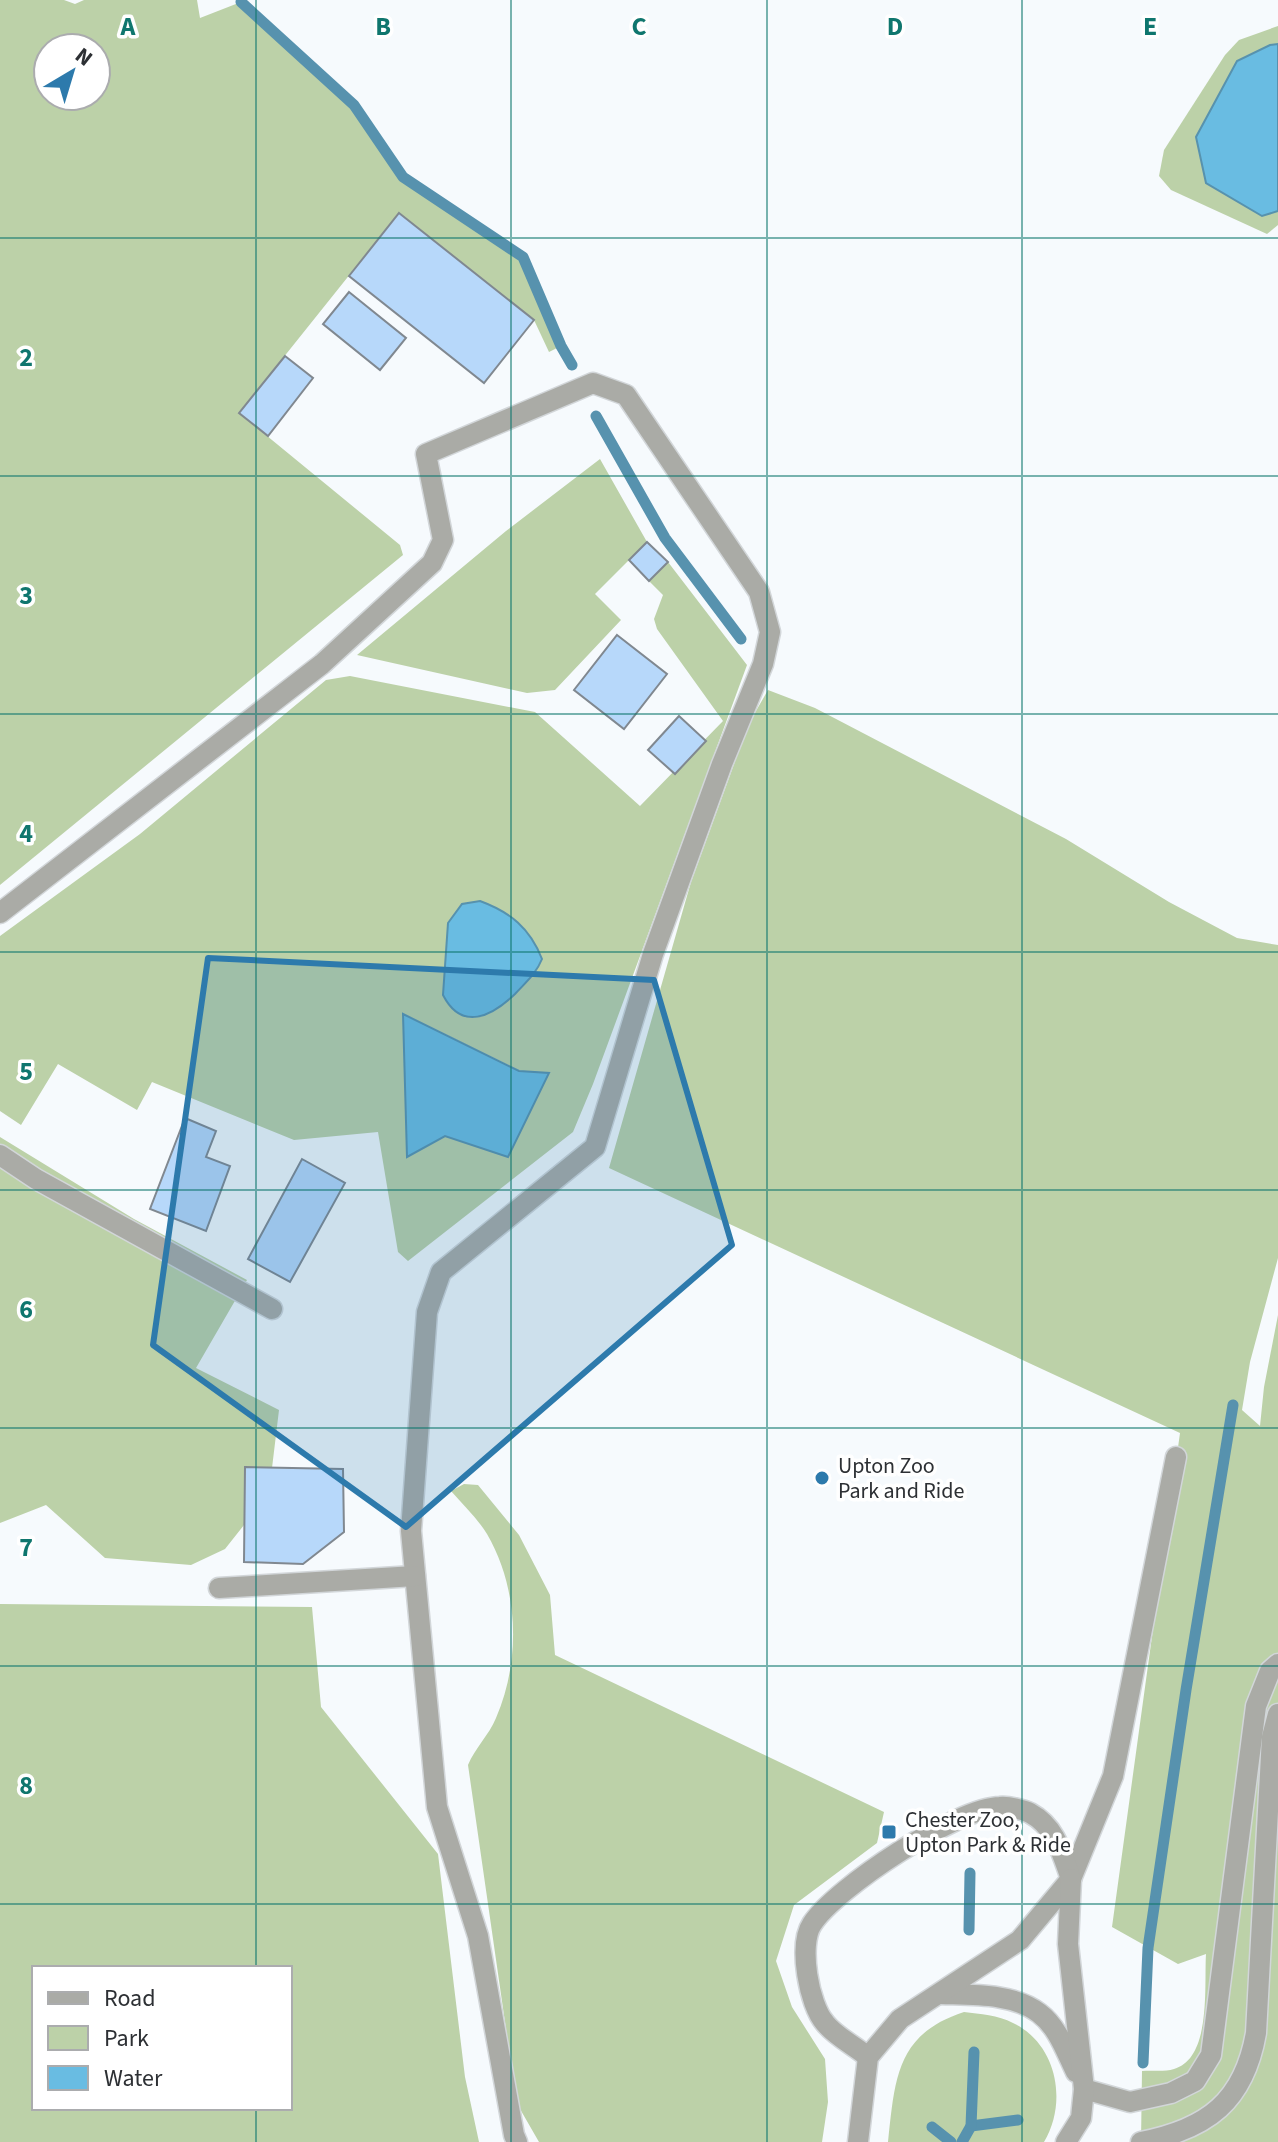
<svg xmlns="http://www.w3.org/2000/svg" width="1278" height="2142" font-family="'Source Sans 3',sans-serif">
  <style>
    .green { fill: #bcd1a8; fill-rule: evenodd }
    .water { fill: #69bce2; stroke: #5792ae; stroke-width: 2 }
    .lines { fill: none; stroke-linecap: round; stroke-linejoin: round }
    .stream { stroke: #5792ae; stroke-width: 11 }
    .building { fill: #b7d8fa; stroke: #808890; stroke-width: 2 }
    .service-casing { stroke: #d2d6d9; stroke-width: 23 }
    .minor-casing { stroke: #d2d6d9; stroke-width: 23 }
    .service { stroke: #aaaba6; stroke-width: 20 }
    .minor { stroke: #aaaba6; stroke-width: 20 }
    .marked { fill: #2d7aac; fill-opacity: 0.2; stroke: #2d7aac; stroke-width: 6; stroke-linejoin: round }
    .grid { fill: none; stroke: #0f766e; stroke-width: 2; stroke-opacity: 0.55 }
    .poi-dot { fill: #2d7aac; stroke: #fff; stroke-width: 3 }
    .labels { text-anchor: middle; stroke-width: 7; stroke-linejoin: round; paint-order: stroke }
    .poi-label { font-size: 22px; fill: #2d3034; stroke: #fff; text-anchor: start }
    .grid-label { font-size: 26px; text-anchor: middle; font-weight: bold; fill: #0f766e; stroke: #fff; stroke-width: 7; stroke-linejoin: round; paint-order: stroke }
  </style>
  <rect width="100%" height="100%" fill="#f6fafd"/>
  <g class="green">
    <path d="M0,0h64l11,4 9,-4h113l3,18 41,-16 113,103 49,72 120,80 38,89 -12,6 -15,-32 -135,-107 -160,200 161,132 3,10 -403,330zM48,48h48v48h-48z"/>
    <polygon points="1278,26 1278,225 1267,234 1171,190 1159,176 1164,150 1225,55 1239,40"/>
    <polygon points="600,459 647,542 595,594 621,620 555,690 527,693 357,655 506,531"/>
    <path d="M668,562l79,103 -154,419 -20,48 -165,129 -10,-9 -20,-120 -84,8 -142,-58 -15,28 -79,-46 -37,61 -21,-14v-175l140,-102 186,-154 24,-4 185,36 105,94 83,-85 -66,-92 -3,-10 9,-24 -14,-14zM404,1014l116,57 28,2 -40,84 -63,-21 -38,21z"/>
    <path d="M768,690l47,18 251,131 103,63 68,36 41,7v313l-28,104 -8,48 18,16 4,-39 14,-72v827h-137l1,-71c10,-1 23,1 32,-2 38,-11 30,-84 32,-115l-28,10 -66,-37 68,-494 -571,-265 82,-286 58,-159z"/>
    <polygon points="0,1137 134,1219 247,1280 196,1368 279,1410 272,1468 245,1468 244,1525 225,1549 191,1565 105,1558 46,1505 0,1523"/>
    <path d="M464,1484l14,1 41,50 31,60 5,60 329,157 -7,31 -83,62 -18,56 16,46 33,52 3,43 -6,40h-283l-19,-33 -12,-66 -40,-278c7,-17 21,-30 28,-47 25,-58 23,-129 -9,-184 -9,-15 -24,-29 -36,-43z"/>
    <path d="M0,1604l312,3 9,100 117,147 27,223 14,65h-479zM34,1968h256v140h-256z"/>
    <path d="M964,2012c16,2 34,3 49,11 44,21 55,79 31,119h-156c7,-63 8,-108 76,-130z"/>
  </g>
  <g class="water">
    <polygon points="1278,44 1278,211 1262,216 1206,183 1196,137 1237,61 1270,45"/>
    <path d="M480,901c30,11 50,27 62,58 -6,15 -16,23 -27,35 -23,22 -53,38 -72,1l5,-72 14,-19z"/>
    <polygon points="403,1014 519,1071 549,1073 508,1157 445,1136 407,1157"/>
  </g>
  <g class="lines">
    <g class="stream">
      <polyline points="241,2 354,105 403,177 523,257 561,346 572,365"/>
      <polyline points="596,416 665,538 741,639"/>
      <polyline points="969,1930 970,1873"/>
      <polyline points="1143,2063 1148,1948 1186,1690 1233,1405"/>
      <polyline points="971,2126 1018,2120"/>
      <polyline points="932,2127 951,2142"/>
      <polyline points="962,2142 971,2126 974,2052"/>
    </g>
  </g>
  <g class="building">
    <polygon points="399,213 534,320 484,383 349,276"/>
    <polygon points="349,292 406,338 380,370 323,324"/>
    <polygon points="285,356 313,378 268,436 239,413"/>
    <polygon points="647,542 668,562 649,581 629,560"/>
    <polygon points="617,635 667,674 624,729 574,690"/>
    <polygon points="679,716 706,741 675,774 648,750"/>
    <polygon points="185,1118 216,1131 206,1157 230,1166 206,1231 150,1209"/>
    <polygon points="302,1159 345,1183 290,1282 248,1259"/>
    <polygon points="245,1467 343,1469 344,1532 303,1564 244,1562"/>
  </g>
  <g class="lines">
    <defs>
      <g id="service">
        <polyline points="0,913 322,664 432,563 443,540 426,454 593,383 626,395 759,592 770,632 763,664 722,764 653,954 595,1147 441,1272 427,1312 411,1531 437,1807 478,1936 514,2135 517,2142"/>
        <polyline points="0,1155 36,1179 272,1309"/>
        <polyline points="219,1588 415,1576"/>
        <polyline points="1071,1879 1113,1776 1176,1457"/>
        <path d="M868,2057c-13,-11 -33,-21 -43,-34 -16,-18 -27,-78 -13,-99 23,-36 146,-117 188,-117 8,-1 24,3 30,6 26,14 32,41 41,66"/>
        <polyline points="1084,2089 1130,2102 1171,2093 1195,2081 1211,2055 1256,1706 1270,1671 1278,1664"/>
        <path d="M1141,2142c67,-13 103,-41 115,-109l16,-296 6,-23"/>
      </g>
      <g id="minor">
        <path d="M941,1994c31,1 72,-1 98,19 19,14 27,39 37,59"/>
        <polyline points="858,2142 868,2057 900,2019 1020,1940 1071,1879"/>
        <polyline points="1066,2142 1081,2118 1084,2089 1068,1944 1071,1879"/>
      </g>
    </defs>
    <use href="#service" class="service-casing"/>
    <use href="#minor" class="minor-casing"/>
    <use href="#service" class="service"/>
    <use href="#minor" class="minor"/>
  </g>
  <path class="marked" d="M208,958l446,22 78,265 -326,282 -253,-182z"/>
  <path class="grid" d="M256,0v1968M511,0v2142M767,0v2142M1022,0v2142M0,238h1278M0,476h1278M0,714h1278M0,952h1278M0,1190h1278M0,1428h1278M0,1666h1278M0,1904h1278M256,2108v34"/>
  <g class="poi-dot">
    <circle cx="822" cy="1478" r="8"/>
    <rect x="881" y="1824" width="16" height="16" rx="4"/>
  </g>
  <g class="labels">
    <g class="poi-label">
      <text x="838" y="1473">Upton Zoo<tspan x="838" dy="25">Park and Ride</tspan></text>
      <text x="905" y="1827">Chester Zoo,<tspan x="905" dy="25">Upton Park &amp; Ride</tspan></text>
    </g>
  </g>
  <g class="grid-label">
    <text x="128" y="35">A</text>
    <text x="383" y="35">B</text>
    <text x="639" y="35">C</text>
    <text x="895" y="35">D</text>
    <text x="1150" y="35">E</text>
    <text x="26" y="366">2</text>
    <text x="26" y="604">3</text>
    <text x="26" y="842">4</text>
    <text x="26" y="1080">5</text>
    <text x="26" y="1318">6</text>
    <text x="26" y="1556">7</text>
    <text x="26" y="1794">8</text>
  </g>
  <rect x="32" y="1966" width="260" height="144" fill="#ffffff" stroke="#abacae" stroke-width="2"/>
  <rect x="48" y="1992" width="40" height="12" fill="#aaaba6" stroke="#abacae" stroke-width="2"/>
  <text x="104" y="2006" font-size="24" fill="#2d3034">Road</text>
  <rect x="48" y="2026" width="40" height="24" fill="#bcd1a8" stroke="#abacae" stroke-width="2"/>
  <text x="104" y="2046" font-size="24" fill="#2d3034">Park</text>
  <rect x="48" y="2066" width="40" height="24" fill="#69bce2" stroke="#abacae" stroke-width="2"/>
  <text x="104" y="2086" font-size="24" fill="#2d3034">Water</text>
  <g transform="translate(72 72) rotate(38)"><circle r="38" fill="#ffffff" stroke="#abacae" stroke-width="2"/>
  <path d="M0-6L14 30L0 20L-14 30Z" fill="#2d7aac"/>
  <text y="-12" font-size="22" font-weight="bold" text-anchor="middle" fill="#2d3034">N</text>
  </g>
</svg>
